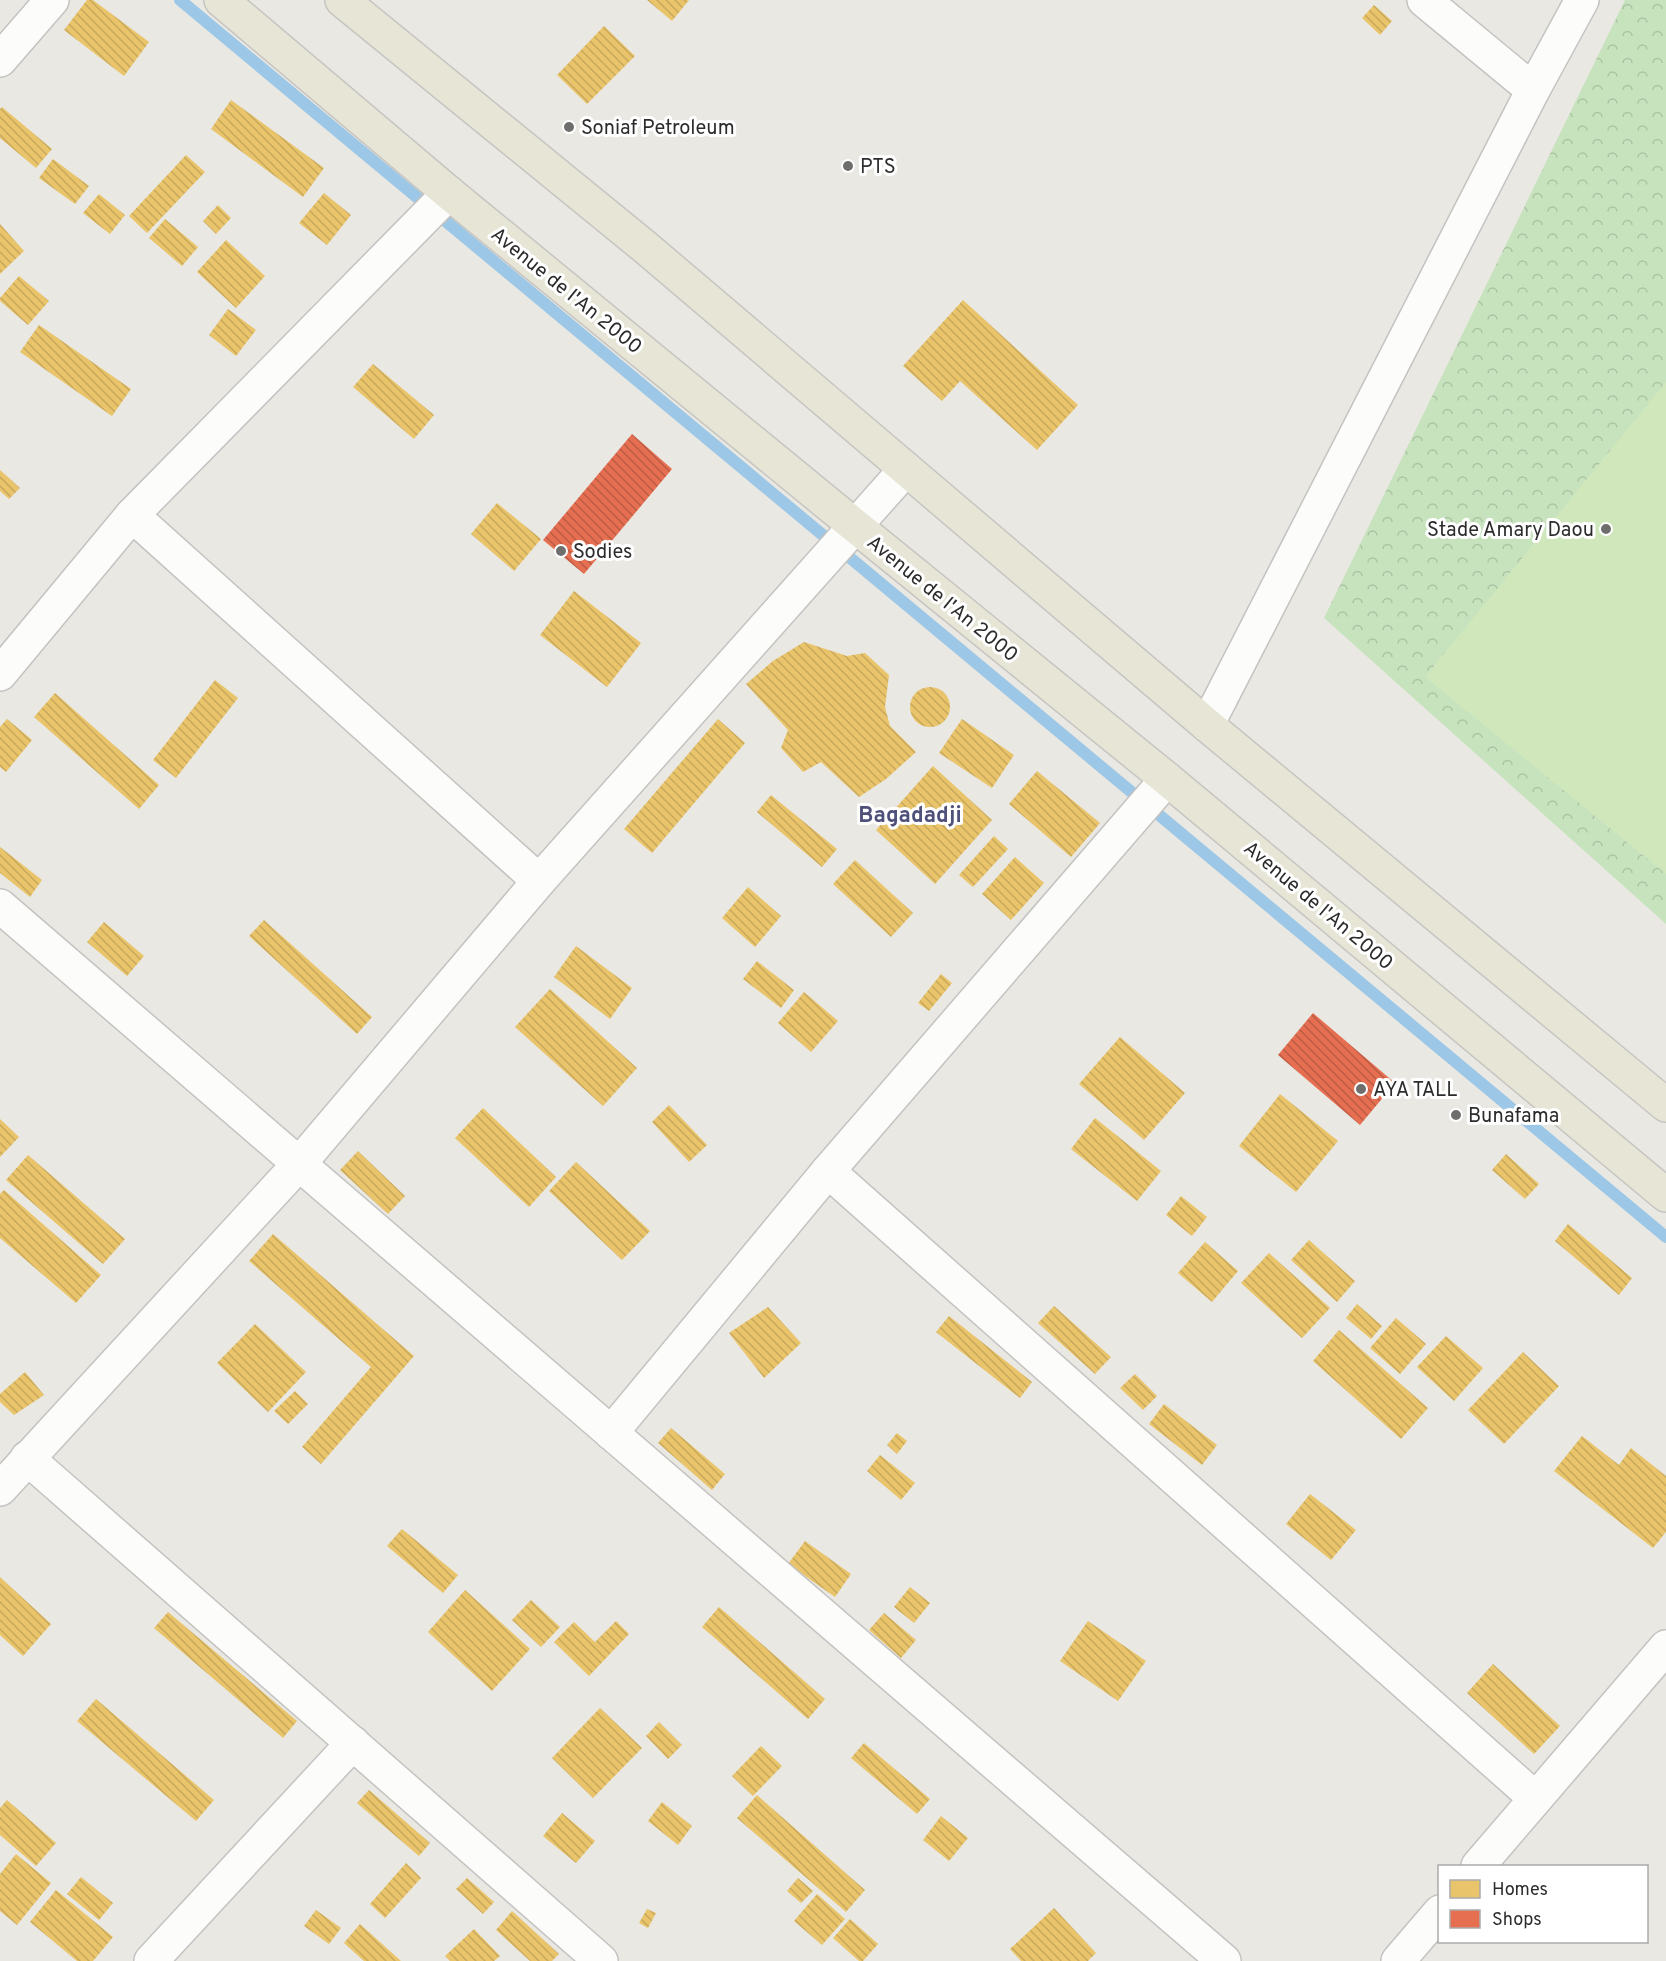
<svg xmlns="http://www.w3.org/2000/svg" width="1666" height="1961" font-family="Overpass,sans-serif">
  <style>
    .forest { fill: url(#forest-crowns) }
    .pitch { fill: #d0e7bc }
    .homes { fill: url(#homes-back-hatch) }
    .shops { fill: url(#shops-back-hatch) }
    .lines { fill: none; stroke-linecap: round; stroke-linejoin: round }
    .stream { stroke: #9cc7e6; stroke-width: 12 }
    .minor-casing { stroke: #c4c3c2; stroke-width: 36 }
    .major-casing { stroke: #c6c5c2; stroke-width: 36 }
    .minor { stroke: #fcfcfb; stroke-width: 33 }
    .major { stroke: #e6e5d6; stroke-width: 33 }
    .poi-dot { fill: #6e6e6c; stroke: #fff; stroke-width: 2 }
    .labels { text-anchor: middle; stroke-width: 6; stroke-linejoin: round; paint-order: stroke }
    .poi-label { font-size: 20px; fill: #2c2c2c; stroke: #fff; text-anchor: start }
    .street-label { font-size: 20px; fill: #2c2c2c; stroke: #fff }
    .quarter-label { font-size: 22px; font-weight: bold; fill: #4f507a; stroke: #fff }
  </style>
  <defs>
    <pattern id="forest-crowns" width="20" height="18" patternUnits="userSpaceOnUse" patternTransform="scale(1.5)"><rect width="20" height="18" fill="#c7e3be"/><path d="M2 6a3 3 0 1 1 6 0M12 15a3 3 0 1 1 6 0" fill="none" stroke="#abc3a3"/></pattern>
    <pattern id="homes-back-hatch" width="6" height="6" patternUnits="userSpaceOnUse" patternTransform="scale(1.5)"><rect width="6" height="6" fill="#e9c46a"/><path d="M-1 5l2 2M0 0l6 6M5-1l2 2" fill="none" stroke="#c8a95c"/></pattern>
    <pattern id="shops-back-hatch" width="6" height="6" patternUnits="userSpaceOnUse" patternTransform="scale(1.5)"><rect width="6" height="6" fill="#e76f51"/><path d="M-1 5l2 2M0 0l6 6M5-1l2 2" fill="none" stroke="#bb5b43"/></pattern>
  </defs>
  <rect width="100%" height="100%" fill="#eae8e2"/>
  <polygon class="forest" points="1625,0 1666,0 1666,924 1324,618"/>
  <polygon class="pitch" points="1666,382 1666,874 1425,677"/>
  <g class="homes">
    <polygon points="87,0 93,0 149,42 124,76 64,30"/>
    <polygon points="647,0 689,0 672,21"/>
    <polygon points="1374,5 1392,21 1380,35 1362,18"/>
    <polygon points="604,26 635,56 587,104 557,75"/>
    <polygon points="231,100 324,168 303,197 211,129"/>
    <polygon points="2,107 52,149 36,168 0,138 0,109"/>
    <polygon points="186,155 205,172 147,233 129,216"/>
    <polygon points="53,159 89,186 75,204 39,178"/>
    <polygon points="324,193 351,215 327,245 299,223"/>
    <polygon points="99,194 125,215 110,234 83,213"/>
    <polygon points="218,205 231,218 216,234 203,221"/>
    <polygon points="165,219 198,247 182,266 149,238"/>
    <polygon points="0,224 24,251 0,274"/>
    <polygon points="226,240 265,276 236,308 197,272"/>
    <polygon points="19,276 49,301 28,325 0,301 0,298"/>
    <polygon points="963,300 1078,405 1037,450 960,381 942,401 903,366"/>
    <polygon points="228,309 256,330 236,356 209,335"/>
    <polygon points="39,325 131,389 112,416 20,352"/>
    <polygon points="373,364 434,415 414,439 353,387"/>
    <polygon points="0,470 20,488 9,499 0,491"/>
    <polygon points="497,503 541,539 514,571 471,534"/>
    <polygon points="574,591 641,643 607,687 540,635"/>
    <polygon points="804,642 847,656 865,653 889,675 885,707 890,726 916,752 886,779 859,797 821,762 803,772 781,748 788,730 746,684 773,661"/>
    <polygon points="215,680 238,698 176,778 153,760"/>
    <circle cx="930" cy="707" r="20"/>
    <polygon points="55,693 159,785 139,809 34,717"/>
    <polygon points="7,719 32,740 6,772 0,767 0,727"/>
    <polygon points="718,719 745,743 652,853 624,829"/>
    <polygon points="962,719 1014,755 992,788 939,753"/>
    <polygon points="933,766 992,820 935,884 876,830"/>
    <polygon points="1037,771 1100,823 1071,857 1009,804"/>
    <polygon points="771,795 837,849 822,867 757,812"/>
    <polygon points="994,836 1008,849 973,887 959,875"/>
    <polygon points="0,847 42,880 30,897 0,873"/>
    <polygon points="1015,857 1044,883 1011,920 982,894"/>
    <polygon points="855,860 913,913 891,937 833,884"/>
    <polygon points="748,887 781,916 755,947 722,918"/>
    <polygon points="264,920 372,1017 357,1034 249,936"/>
    <polygon points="104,922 144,956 127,976 87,942"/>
    <polygon points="576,946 632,988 610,1019 554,977"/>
    <polygon points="757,961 794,990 781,1008 743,979"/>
    <polygon points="941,974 952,983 929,1011 918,1003"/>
    <polygon points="550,989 637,1068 603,1106 515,1027"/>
    <polygon points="804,992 838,1021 811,1052 778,1023"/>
    <polygon points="1120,1037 1185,1093 1144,1140 1079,1084"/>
    <polygon points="1280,1094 1338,1141 1296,1192 1239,1146"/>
    <polygon points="669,1105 707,1145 689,1162 652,1122"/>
    <polygon points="483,1108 556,1177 529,1207 455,1138"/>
    <polygon points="1095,1118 1161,1171 1137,1201 1071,1149"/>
    <polygon points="0,1119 19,1137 0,1157"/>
    <polygon points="358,1151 405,1196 388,1214 340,1170"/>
    <polygon points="1506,1154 1539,1184 1525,1199 1492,1170"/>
    <polygon points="28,1155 125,1239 103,1264 6,1180"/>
    <polygon points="576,1162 650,1231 622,1260 549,1191"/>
    <polygon points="4,1190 101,1275 76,1303 0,1238 0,1194"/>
    <polygon points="1181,1196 1207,1217 1192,1236 1166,1215"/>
    <polygon points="1568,1224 1632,1278 1619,1295 1555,1241"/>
    <polygon points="273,1234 414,1356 321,1464 302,1447 371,1367 249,1261"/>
    <polygon points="1309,1240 1355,1281 1337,1302 1291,1260"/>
    <polygon points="1205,1242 1238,1271 1212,1302 1178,1273"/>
    <polygon points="1269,1253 1330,1308 1302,1338 1241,1283"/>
    <polygon points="1357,1304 1382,1326 1371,1339 1346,1318"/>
    <polygon points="1054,1306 1111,1357 1095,1374 1038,1323"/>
    <polygon points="768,1307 801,1343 764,1378 729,1333"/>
    <polygon points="949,1316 1032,1382 1020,1398 936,1332"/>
    <polygon points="1396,1318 1426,1344 1400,1374 1370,1348"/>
    <polygon points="255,1324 306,1372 268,1412 217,1363"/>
    <polygon points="1339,1330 1428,1408 1401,1439 1313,1361"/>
    <polygon points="1446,1336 1483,1368 1454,1401 1417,1367"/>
    <polygon points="1523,1352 1559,1386 1504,1444 1468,1410"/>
    <polygon points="25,1372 44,1395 14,1415 0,1402 0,1394"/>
    <polygon points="1135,1374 1157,1396 1143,1410 1120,1388"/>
    <polygon points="295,1391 308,1404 288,1424 274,1411"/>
    <polygon points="1164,1404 1217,1445 1202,1465 1149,1424"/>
    <polygon points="671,1428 725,1474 712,1490 658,1443"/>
    <polygon points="897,1433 907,1441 897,1454 887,1445"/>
    <polygon points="1582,1436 1619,1465 1631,1448 1666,1476 1666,1532 1653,1548 1554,1471"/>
    <polygon points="880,1455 915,1483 901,1500 867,1471"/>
    <polygon points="1310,1494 1356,1530 1331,1560 1286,1524"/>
    <polygon points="402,1529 458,1575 443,1593 387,1546"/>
    <polygon points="805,1541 851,1574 835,1597 788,1564"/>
    <polygon points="0,1577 51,1624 23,1656 0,1635"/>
    <polygon points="910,1587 930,1603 914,1623 894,1607"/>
    <polygon points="465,1590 530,1649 492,1691 428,1632"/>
    <polygon points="531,1600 560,1627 541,1647 512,1620"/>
    <polygon points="719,1607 825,1699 808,1719 702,1627"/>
    <polygon points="168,1612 297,1721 283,1738 154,1628"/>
    <polygon points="884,1613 916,1640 901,1658 869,1630"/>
    <polygon points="616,1621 629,1634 589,1676 554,1642 574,1622 595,1642"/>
    <polygon points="1088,1621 1146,1661 1118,1701 1060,1661"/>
    <polygon points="1493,1664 1560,1726 1534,1754 1467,1693"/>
    <polygon points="96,1699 214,1800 196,1821 77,1721"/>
    <polygon points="600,1708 642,1748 593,1798 552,1758"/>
    <polygon points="659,1722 682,1745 668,1759 646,1736"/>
    <polygon points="864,1743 930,1799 917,1814 851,1758"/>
    <polygon points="761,1746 782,1766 753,1796 732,1776"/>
    <polygon points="369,1790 430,1843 419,1856 357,1803"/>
    <polygon points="757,1795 865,1890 846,1912 737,1818"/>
    <polygon points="7,1800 56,1843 36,1866 0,1835 0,1808"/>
    <polygon points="662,1802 692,1826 678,1845 648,1821"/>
    <polygon points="562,1813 595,1841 576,1863 543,1836"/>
    <polygon points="941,1816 968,1838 949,1861 923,1840"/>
    <polygon points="16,1854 51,1883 17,1925 0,1911 0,1874"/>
    <polygon points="406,1863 421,1878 385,1918 370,1904"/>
    <polygon points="81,1877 113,1903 99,1920 67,1894"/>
    <polygon points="467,1878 494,1902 483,1914 456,1889"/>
    <polygon points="798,1878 813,1891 801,1903 787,1891"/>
    <polygon points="56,1890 113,1937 93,1961 77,1961 30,1922"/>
    <polygon points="817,1894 845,1919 822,1945 794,1921"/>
    <polygon points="1054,1908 1096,1953 1088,1961 1021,1961 1010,1949"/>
    <polygon points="647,1909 656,1913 648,1928 639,1923"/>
    <polygon points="316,1910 341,1928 329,1944 304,1926"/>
    <polygon points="512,1911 559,1954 552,1961 530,1961 496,1930"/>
    <polygon points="850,1919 878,1944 863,1961 859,1961 833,1938"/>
    <polygon points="360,1924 401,1961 364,1961 344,1943"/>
    <polygon points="474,1929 500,1956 494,1961 450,1961 445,1956"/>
  </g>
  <g class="shops">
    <polygon points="632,434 672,469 584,574 543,540"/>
    <polygon points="1313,1013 1395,1083 1360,1125 1278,1055"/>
  </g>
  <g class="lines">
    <polyline class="stream" points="180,0 1666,1237"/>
    <defs>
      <g id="minor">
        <polyline points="1424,0 1533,90"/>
        <polyline points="0,60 52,0"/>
        <polyline points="132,515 539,881"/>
        <polyline points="0,674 132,515 449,193"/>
        <polyline points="1207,725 1533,90 1582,0"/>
        <polyline points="0,906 1224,1961"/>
        <polyline points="828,1171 1535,1798"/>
        <polyline points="611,1433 828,1171 1167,779"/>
        <polyline points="27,1458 601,1961"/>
        <polyline points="0,1489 299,1164 539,881 906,469"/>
        <polyline points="1478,1866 1666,1647"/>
        <polyline points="151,1961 353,1743"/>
        <polyline points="1398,1961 1440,1912"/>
      </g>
      <g id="major">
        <polyline points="221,0 449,193 854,525 1167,779 1666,1195"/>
        <polyline points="342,0 645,247 1207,725 1666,1105"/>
      </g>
    </defs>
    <use href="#minor" class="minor-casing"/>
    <use href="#major" class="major-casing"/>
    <use href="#minor" class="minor"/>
    <use href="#major" class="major"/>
  </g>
  <g class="poi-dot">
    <circle cx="569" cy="127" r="6"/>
    <circle cx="848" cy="166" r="6"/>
    <circle cx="1606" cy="529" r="6"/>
    <circle cx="561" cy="551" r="6"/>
    <circle cx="1361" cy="1089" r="6"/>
    <circle cx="1456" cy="1115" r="6"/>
  </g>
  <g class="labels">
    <g class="poi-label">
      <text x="581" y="134">Soniaf Petroleum</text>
      <text x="860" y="173">PTS</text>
      <text x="1594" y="536" text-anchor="end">Stade Amary Daou</text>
      <text x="573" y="558">Sodies</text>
      <text x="1373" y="1096">AYA TALL</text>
      <text x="1468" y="1122">Bunafama</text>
    </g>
    <g class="street-label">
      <text transform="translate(567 290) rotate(39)" y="7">Avenue de l'An 2000</text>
      <text transform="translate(943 598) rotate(39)" y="7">Avenue de l'An 2000</text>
      <text transform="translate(1319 905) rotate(40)" y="7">Avenue de l'An 2000</text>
    </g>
    <g class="quarter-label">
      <text x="910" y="822">Bagadadji</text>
    </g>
  </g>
  <rect x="1438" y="1865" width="210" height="78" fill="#ffffff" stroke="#ababab" stroke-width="1.5"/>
  <rect x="1450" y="1880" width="30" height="18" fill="#e9c46a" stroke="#ababab" stroke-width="1.5"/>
  <text x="1492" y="1895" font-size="18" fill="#2c2c2c">Homes</text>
  <rect x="1450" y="1910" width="30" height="18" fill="#e76f51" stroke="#ababab" stroke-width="1.5"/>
  <text x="1492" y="1925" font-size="18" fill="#2c2c2c">Shops</text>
</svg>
